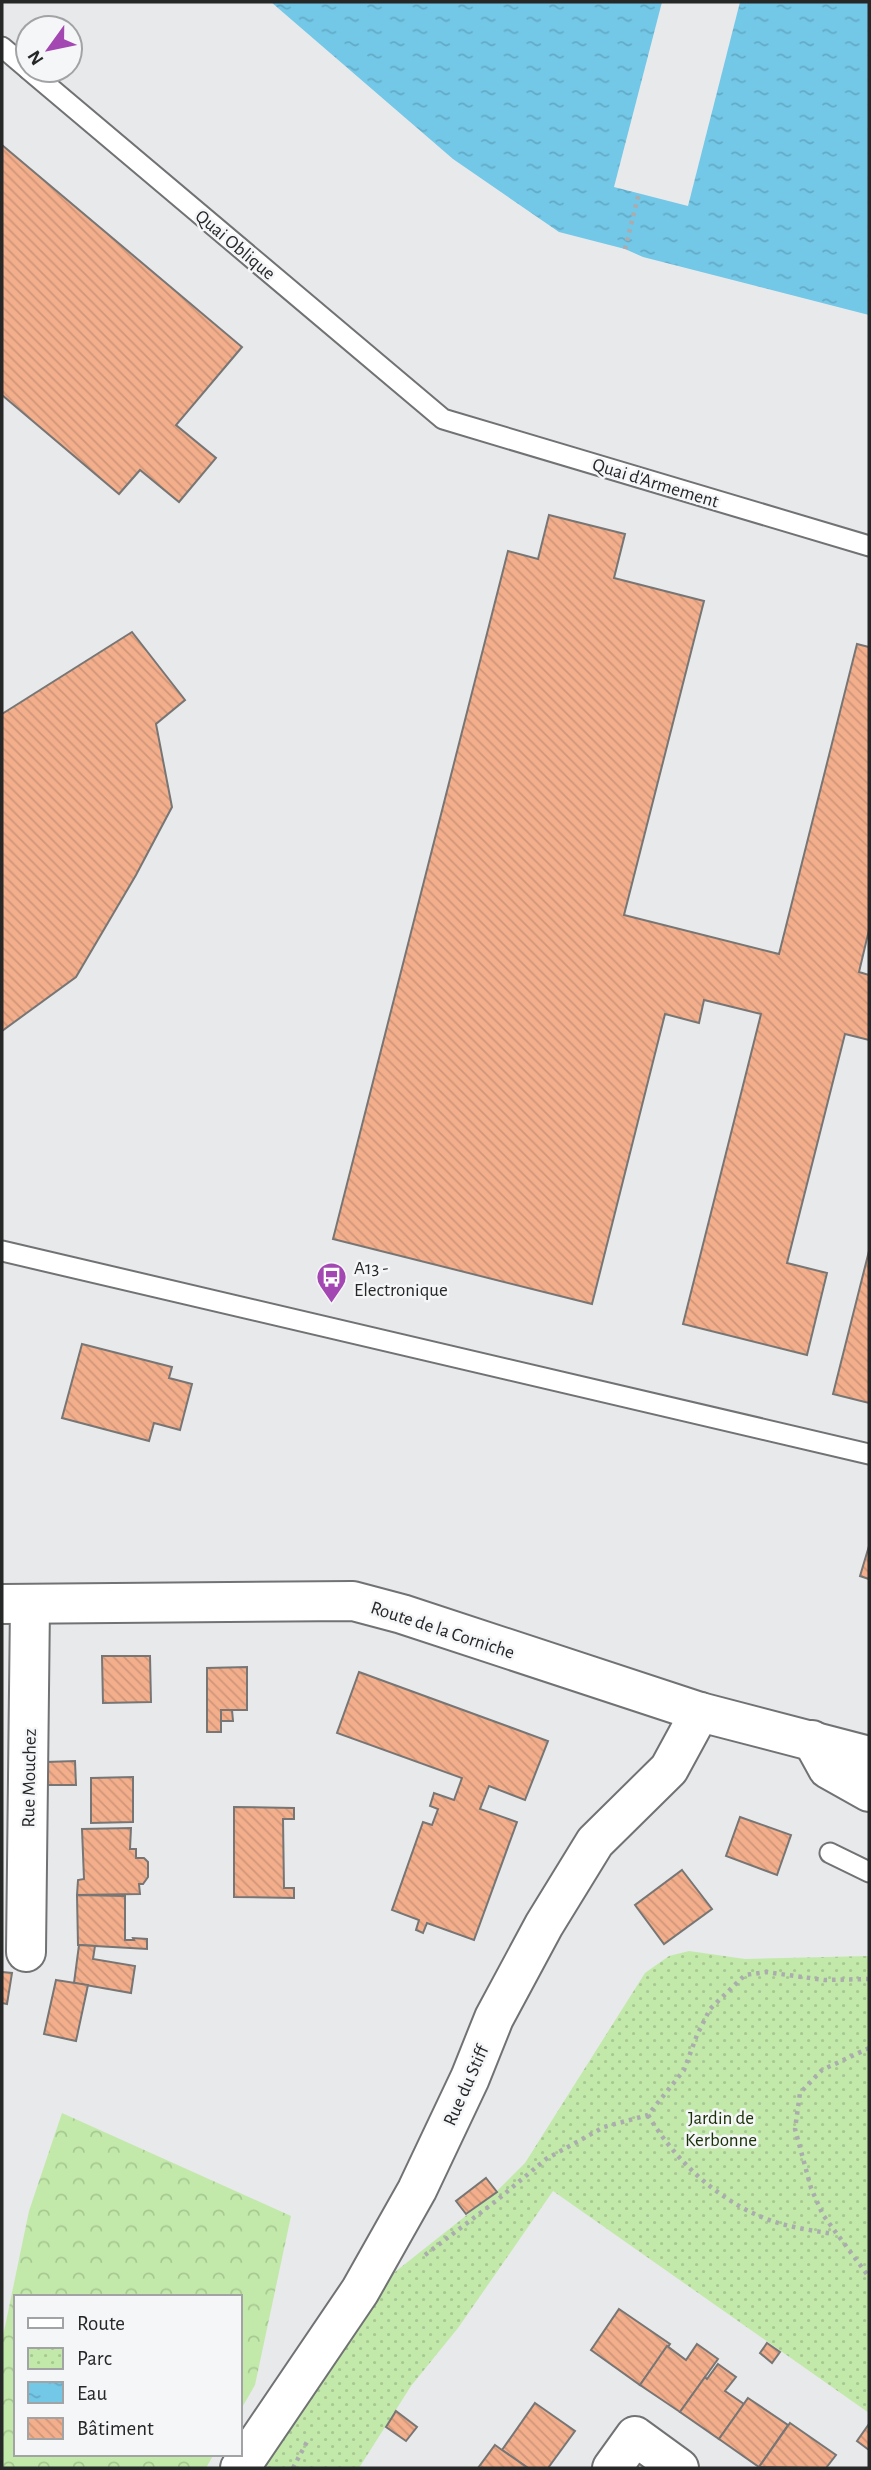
<svg xmlns="http://www.w3.org/2000/svg" width="871" height="2470" font-family="'Alegreya Sans',sans-serif">
  <style>
    .forest { fill: url(#forest-crowns) }
    .park { fill: url(#park-dots) }
    .water { fill: url(#water-ripples) }
    .pier { fill: #e8e9eb }
    .building { fill: url(#building-back-hatch); stroke: #777675; stroke-width: 2 }
    .lines { fill: none; stroke-linecap: round; stroke-linejoin: round }
    .lane-casing { stroke: #717273; stroke-width: 23 }
    .street-casing { stroke: #717273; stroke-width: 42 }
    .secondary-casing { stroke: #717273; stroke-width: 42 }
    .path { stroke: #abacae; stroke-width: 4.5; stroke-dasharray: 3.5 5; stroke-linecap: butt }
    .lane { stroke: #fff; stroke-width: 19 }
    .street { stroke: #fff; stroke-width: 38 }
    .secondary { stroke: #fff; stroke-width: 38 }
    .labels { text-anchor: middle; stroke-width: 5; stroke-linejoin: round; paint-order: stroke }
    .street-label { font-size: 19px; fill: #262727; stroke: #f5f6f8 }
    .poi-label { font-size: 19px; fill: #262727; stroke: #f5f6f8; text-anchor: start }
    .park-label { font-size: 19px; fill: #193004; stroke: #f5f6f8 }
  </style>
  <defs>
    <pattern id="forest-crowns" width="20" height="18" patternUnits="userSpaceOnUse" patternTransform="scale(1.75)"><rect width="20" height="18" fill="#c2e9aa"/><path d="M2 6a3 3 0 1 1 6 0M12 15a3 3 0 1 1 6 0" fill="none" stroke="#a7c892"/></pattern>
    <pattern id="park-dots" width="8" height="8" patternUnits="userSpaceOnUse" patternTransform="scale(1.75)"><rect width="8" height="8" fill="#c2e9aa"/><path d="M2 2h.1M6 6h.1" fill="none" stroke="#a7c892" stroke-width="1.8" stroke-linecap="round"/></pattern>
    <pattern id="water-ripples" width="26" height="14" patternUnits="userSpaceOnUse" patternTransform="scale(1.75)"><rect width="26" height="14" fill="#73c7e7"/><path d="M2 4q2-2 4 0t4 0M15 11q2-2 4 0t4 0" fill="none" stroke="#63abc6"/></pattern>
    <pattern id="building-back-hatch" width="6" height="6" patternUnits="userSpaceOnUse" patternTransform="scale(1.75)"><rect width="6" height="6" fill="#f3ae8c"/><path d="M-1 5l2 2M0 0l6 6M5-1l2 2" fill="none" stroke="#d09679"/></pattern>
  </defs>
  <rect width="100%" height="100%" fill="#e8e9eb"/>
  <polygon class="forest" points="62,2113 291,2216 255,2385 240,2411 240,2297 16,2297 16,2454 214,2454 206,2468 2,2468 2,2341 29,2211"/>
  <polygon class="park" points="689,1951 745,1959 869,1956 869,2413 553,2191 458,2328 411,2386 359,2468 243,2468 381,2283 496,2192 525,2163 645,1973 669,1956"/>
  <polygon class="water" points="271,2 869,2 869,315 643,257 625,249 559,232 453,159"/>
  <polygon class="pier" points="662,2 740,2 688,206 614,187"/>
  <g class="building">
    <polygon points="2,145 242,347 176,425 216,458 179,502 140,470 119,494 2,395"/>
    <polygon points="549,515 625,534 614,578 704,601 624,915 779,954 857,644 869,647 869,930 859,972 869,975 869,1040 845,1034 787,1263 827,1273 807,1355 683,1324 761,1014 704,1000 699,1023 665,1014 592,1304 333,1239 508,551 538,559"/>
    <polygon points="132,632 185,700 156,724 172,807 136,875 76,977 2,1031 2,714"/>
    <polygon points="869,1251 869,1403 833,1394"/>
    <polygon points="82,1344 172,1367 169,1378 192,1384 180,1430 154,1423 149,1441 62,1418"/>
    <polygon points="869,1546 869,1579 860,1576"/>
    <polygon points="102,1656 150,1656 151,1702 103,1703"/>
    <polygon points="247,1667 247,1710 221,1710 221,1732 207,1732 207,1668"/>
    <polygon points="359,1672 548,1741 525,1800 489,1786 480,1809 517,1822 474,1940 427,1923 423,1933 416,1930 419,1920 392,1910 423,1822 432,1825 438,1809 430,1806 434,1793 454,1800 462,1778 337,1733"/>
    <polygon points="221,1710 232,1710 233,1721 221,1721"/>
    <polygon points="75,1761 76,1785 46,1785 46,1762"/>
    <polygon points="133,1777 133,1822 91,1823 91,1778"/>
    <polygon points="234,1807 294,1808 294,1819 283,1819 284,1888 294,1888 294,1898 234,1897"/>
    <polygon points="740,1817 791,1835 777,1875 726,1856"/>
    <polygon points="131,1828 130,1849 136,1849 136,1858 144,1858 148,1862 148,1877 143,1884 139,1884 140,1894 77,1895 78,1880 84,1879 82,1829"/>
    <polygon points="682,1870 712,1909 664,1944 635,1905"/>
    <polygon points="77,1895 125,1896 125,1940 134,1940 133,1938 147,1939 147,1949 78,1945"/>
    <polygon points="79,1945 95,1946 93,1959 135,1966 131,1993 74,1983"/>
    <polygon points="2,1972 12,1973 7,2004 2,2003"/>
    <polygon points="56,1980 88,1985 76,2041 44,2034"/>
    <polygon points="486,2178 497,2192 466,2214 456,2201"/>
    <polygon points="619,2309 670,2344 640,2385 591,2350"/>
    <polygon points="767,2343 780,2352 772,2363 760,2353"/>
    <polygon points="697,2344 718,2359 680,2412 640,2385 667,2346 686,2360"/>
    <polygon points="718,2364 736,2377 725,2391 744,2404 719,2439 680,2412 705,2377 707,2379"/>
    <polygon points="748,2398 788,2425 759,2467 719,2439"/>
    <polygon points="535,2403 575,2431 548,2468 528,2468 502,2450"/>
    <polygon points="396,2411 417,2427 406,2441 386,2427"/>
    <polygon points="790,2423 836,2455 826,2468 759,2467"/>
    <polygon points="869,2424 869,2450 857,2441"/>
    <polygon points="495,2445 502,2450 528,2468 478,2468"/>
  </g>
  <g class="lines">
    <defs>
      <g id="lane">
        <polyline points="2,47 28,69"/>
        <polyline points="29,70 443,419 869,546"/>
        <polyline points="2,1251 869,1454"/>
        <polyline points="830,1853 869,1872"/>
      </g>
      <g id="street">
        <polyline points="812,1740 828,1769 869,1792"/>
        <polyline points="26,1952 30,1604"/>
        <polyline points="240,2468 360,2291 417,2190 470,2078 494,2018 544,1925 595,1842 669,1769 700,1712"/>
        <polyline points="612,2468 635,2436 679,2468"/>
      </g>
      <polyline id="secondary" points="2,1604 353,1601 402,1614 700,1712 869,1756"/>
    </defs>
    <use href="#lane" class="lane-casing"/>
    <use href="#street" class="street-casing"/>
    <use href="#secondary" class="secondary-casing"/>
    <g class="path">
      <polyline points="625,249 639,193"/>
      <polyline points="869,2048 822,2070 800,2093 795,2129 811,2188 823,2215 869,2277"/>
      <path d="M648,2115c28,47 73,89 127,107 19,6 40,9 59,12"/>
      <polyline points="425,2255 496,2201 546,2159 604,2127 648,2115 684,2070 697,2035 710,2009 745,1975 766,1972 824,1980 869,1979"/>
      <polyline points="293,2468 309,2438"/>
    </g>
    <use href="#lane" class="lane"/>
    <use href="#street" class="street"/>
    <use href="#secondary" class="secondary"/>
  </g>
  <defs>
    <symbol id="bus-pin" viewBox="-11 -11 22 30"><path d="M0 17L-7.5 6A9.5 9.5 0 1 1 7.5 6Z" fill="#a347b2" stroke="#f5f6f8"/><path d="M-5-6H5V4H4V6H2V4H-2V6H-4V4H-5ZM-3.5-4V0h7V-4ZM-3.5 1.2v1.5H-2V1.2ZM2 1.2v1.5H3.5V1.2Z" fill="#fff"/></symbol>
  </defs>
  <g fill-rule="evenodd">
    <use href="#bus-pin" x="314" y="1260" width="35" height="47"/>
  </g>
  <g class="labels">
    <g class="street-label">
      <text transform="translate(236 244) rotate(40)" y="7">Quai Oblique</text>
      <text transform="translate(656 482) rotate(17)" y="7">Quai d'Armement</text>
      <text transform="translate(443 1629) rotate(18)" y="7">Route de la Corniche</text>
      <text transform="translate(28 1778) rotate(-89)" y="7">Rue Mouchez</text>
      <text transform="translate(465 2085) rotate(-66)" y="7">Rue du Stiff</text>
    </g>
    <g class="poi-label">
      <text x="354" y="1274">A13 -<tspan x="354" dy="22">Electronique</tspan></text>
    </g>
    <g class="park-label">
      <text x="721" y="2124">Jardin de<tspan x="721" dy="22">Kerbonne</tspan></text>
    </g>
  </g>
  <rect width="871" height="2470" fill="none" stroke="#262727" stroke-width="7"/>
  <rect x="14" y="2295" width="228" height="161" fill="#f5f6f8" stroke="#a2a3a4" stroke-width="2"/>
  <rect x="28" y="2318" width="35" height="10" fill="#ffffff" stroke="#a2a3a4" stroke-width="2"/>
  <text x="77" y="2330" font-size="21" fill="#262727">Route</text>
  <rect x="28" y="2348" width="35" height="21" fill="url(#park-dots)" stroke="#a2a3a4" stroke-width="2"/>
  <text x="77" y="2365" font-size="21" fill="#262727">Parc</text>
  <rect x="28" y="2382" width="35" height="21" fill="url(#water-ripples)" stroke="#a2a3a4" stroke-width="2"/>
  <text x="77" y="2400" font-size="21" fill="#262727">Eau</text>
  <rect x="28" y="2418" width="35" height="21" fill="url(#building-back-hatch)" stroke="#a2a3a4" stroke-width="2"/>
  <text x="77" y="2435" font-size="21" fill="#262727">Bâtiment</text>
  <g transform="translate(49 49) rotate(237)"><circle r="33" fill="#f5f6f8" stroke="#a2a3a4" stroke-width="2"/>
  <path d="M0-5L12 26L0 18L-12 26Z" fill="#a347b2"/>
  <text y="-10" font-size="19" font-weight="bold" text-anchor="middle" fill="#262727">N</text>
  </g>
</svg>
